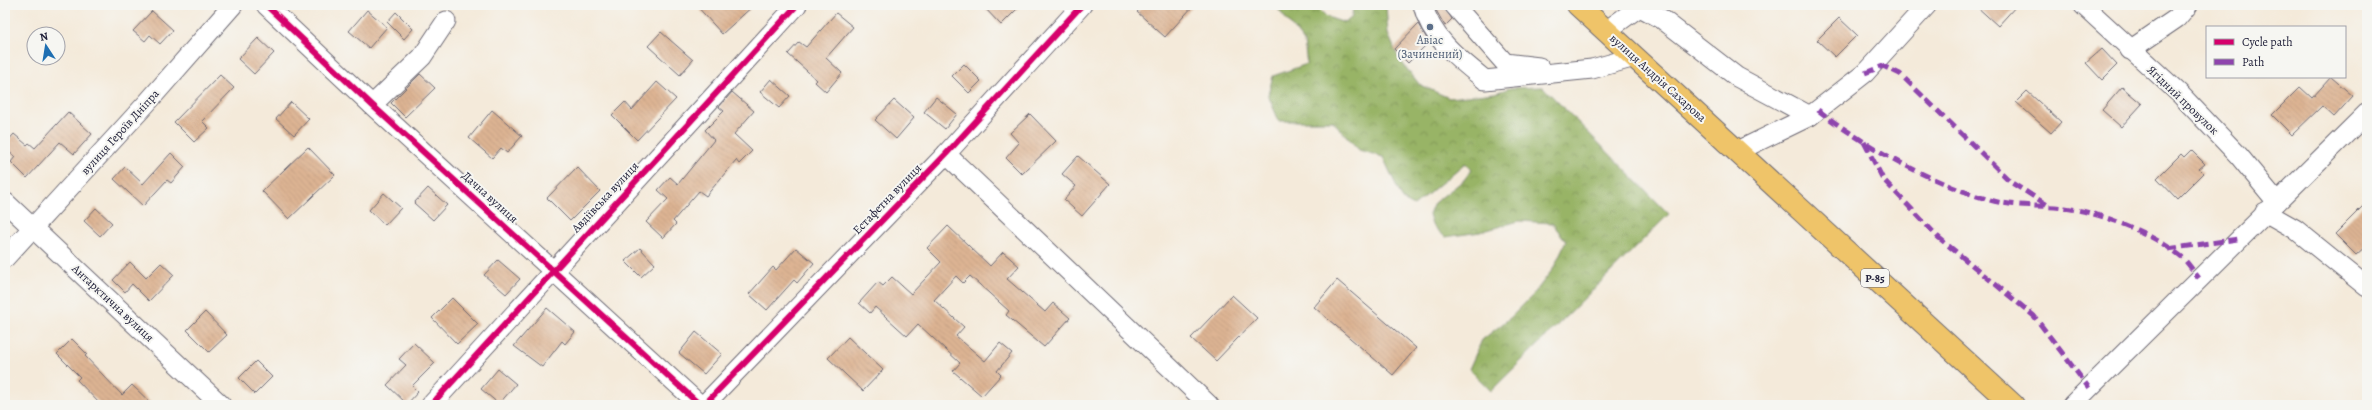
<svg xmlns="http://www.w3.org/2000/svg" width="2372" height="410" font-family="Alegreya,serif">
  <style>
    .forest { fill: url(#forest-crowns); stroke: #5d6b50 }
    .building { fill: url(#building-back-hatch) }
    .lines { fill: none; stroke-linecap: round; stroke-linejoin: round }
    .minor-casing { stroke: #6c6873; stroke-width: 21 }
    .major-casing { stroke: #6c6873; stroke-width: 24 }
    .minor { stroke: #fff; stroke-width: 19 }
    .major { stroke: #efc469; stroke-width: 22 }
    .quiet { stroke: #8e44ad; stroke-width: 5; stroke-dasharray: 10 5; stroke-linecap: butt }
    .cycleway-casing { stroke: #f6f6f2; stroke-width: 8 }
    .cycleway { stroke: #d6006c; stroke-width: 6 }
    .service-dot { fill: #5c6f8a; stroke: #f6f6f2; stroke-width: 1.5 }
    .labels { text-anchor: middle; stroke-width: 4; stroke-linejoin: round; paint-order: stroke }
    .shield { fill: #f6f6f2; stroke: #626272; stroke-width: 1 }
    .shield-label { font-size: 11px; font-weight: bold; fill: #22223b }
    .service-label { font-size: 12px; fill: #4e5e75; stroke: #f6f6f2 }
    .street-label { font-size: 12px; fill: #22223b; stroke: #f6f6f2 }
  </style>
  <defs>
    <pattern id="forest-crowns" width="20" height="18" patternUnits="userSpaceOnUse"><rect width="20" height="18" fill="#98b466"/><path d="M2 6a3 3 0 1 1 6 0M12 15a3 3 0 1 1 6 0" fill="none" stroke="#7c9255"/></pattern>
    <pattern id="building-back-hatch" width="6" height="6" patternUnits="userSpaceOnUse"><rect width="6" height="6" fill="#ddb493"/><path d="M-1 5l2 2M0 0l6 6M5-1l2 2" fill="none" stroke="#bd9a80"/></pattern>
  </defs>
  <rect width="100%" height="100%" fill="#f6f6f2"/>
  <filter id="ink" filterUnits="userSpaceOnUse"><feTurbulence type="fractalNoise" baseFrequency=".025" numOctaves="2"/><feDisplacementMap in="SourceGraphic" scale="8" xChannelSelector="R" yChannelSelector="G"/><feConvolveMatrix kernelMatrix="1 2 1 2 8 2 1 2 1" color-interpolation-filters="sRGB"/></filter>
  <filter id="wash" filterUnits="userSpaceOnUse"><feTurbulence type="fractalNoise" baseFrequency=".012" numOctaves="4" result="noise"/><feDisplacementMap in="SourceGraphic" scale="16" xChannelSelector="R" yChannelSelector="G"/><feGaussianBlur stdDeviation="0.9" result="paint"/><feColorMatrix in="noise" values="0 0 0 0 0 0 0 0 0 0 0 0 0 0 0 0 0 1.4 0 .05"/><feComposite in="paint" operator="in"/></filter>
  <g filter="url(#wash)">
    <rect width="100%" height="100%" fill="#f4eada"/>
    <polygon class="forest" points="1275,5 1315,5 1327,17 1345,23 1352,17 1353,5 1386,5 1388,34 1399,59 1420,85 1449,98 1495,93 1510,88 1543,87 1669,214 1491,391 1469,369 1482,340 1510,318 1533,295 1553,269 1566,241 1552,223 1519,221 1480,232 1445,237 1432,225 1429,215 1434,203 1464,180 1472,169 1465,163 1414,206 1403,200 1383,157 1359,150 1333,121 1279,121 1268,95 1273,76 1307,64 1304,42"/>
    <g id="blocks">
      <g class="building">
        <polygon points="696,5 754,5 722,34"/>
        <polygon points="982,5 1021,5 1001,25"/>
        <polygon points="1144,5 1194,5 1165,37 1137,12"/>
        <polygon points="1438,5 1443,5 1452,19 1445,26 1437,12 1435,7"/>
        <polygon points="1975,5 2017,5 1998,26"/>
        <polygon points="367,10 387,27 369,48 349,31"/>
        <polygon points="152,11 173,30 160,44 150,35 145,41 133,31"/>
        <polygon points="396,12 413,29 404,39 387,22"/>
        <polygon points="836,13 853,27 826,58 842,73 826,92 815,82 817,80 788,54 799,42 806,47"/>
        <polygon points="1839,18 1857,35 1835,57 1817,40"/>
        <polygon points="1418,24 1429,42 1408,63 1394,49"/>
        <polygon points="661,32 693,60 680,75 648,46"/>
        <polygon points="258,38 274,53 254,74 238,59"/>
        <polygon points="2102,49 2117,65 2102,80 2086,63"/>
        <polygon points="964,64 981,81 969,93 952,76"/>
        <polygon points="420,74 435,88 405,117 391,103"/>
        <polygon points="220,75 234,88 202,121 209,128 194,142 174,122"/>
        <polygon points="2331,77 2353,96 2334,117 2322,106 2292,135 2272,115 2300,87 2312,98"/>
        <polygon points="771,79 790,96 779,108 760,92"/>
        <polygon points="657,82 676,99 637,140 612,115 625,102 632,110"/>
        <polygon points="2122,87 2142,104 2121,127 2102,110"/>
        <polygon points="2027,91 2061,122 2051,133 2016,102"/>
        <polygon points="732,92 754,111 734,134 752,151 739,164 736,160 706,196 699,191 673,221 676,224 663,238 646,222 668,199 658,190 670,177 678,184 714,140 705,130 724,111 719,107"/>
        <polygon points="936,97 957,114 945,129 924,112"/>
        <polygon points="894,100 914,118 896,139 875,120"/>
        <polygon points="291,102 309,119 294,135 276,119"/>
        <polygon points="492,110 522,136 507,153 501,148 492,158 469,138"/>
        <polygon points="68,112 92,134 74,154 60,142 27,178 11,162 15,157 5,148 5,144 14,134 27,145 29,143 35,148"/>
        <polygon points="1030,114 1056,141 1022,174 1006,158 1019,143 1010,133"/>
        <polygon points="308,147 335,175 289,219 262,191"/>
        <polygon points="2191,150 2205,164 2199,169 2203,173 2177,199 2157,178 2181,154 2184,157"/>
        <polygon points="171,153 185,167 171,183 167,180 143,206 114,179 125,167 143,184"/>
        <polygon points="1078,156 1110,184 1082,216 1064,200 1076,186 1062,174"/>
        <polygon points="577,167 600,191 570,221 547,198"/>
        <polygon points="428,188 447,205 433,220 414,203"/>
        <polygon points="384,193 401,208 385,225 369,210"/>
        <polygon points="2367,202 2367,245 2356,255 2335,234"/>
        <polygon points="96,208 112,223 100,236 84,221"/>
        <polygon points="948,226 990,266 1003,252 1019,266 1007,279 1045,312 1053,303 1070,318 1044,347 1006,315 1009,311 970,276 963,283 956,276 934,300 964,327 956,336 985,361 1000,343 1012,353 997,371 1001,375 982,396 953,371 960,363 918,324 907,336 875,307 870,313 859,303 878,282 883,286 892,277 911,294 941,262 927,248"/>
        <polygon points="640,248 655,264 641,277 625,261"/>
        <polygon points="796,248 814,263 797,283 794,280 767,310 749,294 773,267 776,270"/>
        <polygon points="498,260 520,279 506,294 484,275"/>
        <polygon points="130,262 146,278 161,263 174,275 149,301 132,284 125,292 113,280"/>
        <polygon points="1337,280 1416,348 1393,375 1314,307"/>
        <polygon points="1232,295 1257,318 1216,361 1191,338"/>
        <polygon points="452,298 478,324 457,344 432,318"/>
        <polygon points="547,308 575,332 565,344 562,341 542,367 514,346"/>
        <polygon points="205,312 227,335 209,352 187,330"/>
        <polygon points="696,332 722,354 704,374 679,353"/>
        <polygon points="848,337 883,370 863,391 828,358"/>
        <polygon points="72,339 87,354 85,356 122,395 132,385 153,405 101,405 77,380 80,377 57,354"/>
        <polygon points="414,343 435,363 412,386 418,392 407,404 387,385 406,365 399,359"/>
        <polygon points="256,361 272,377 255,394 239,378"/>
        <polygon points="498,369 516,384 499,404 481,389"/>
      </g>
    </g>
  </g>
  <g filter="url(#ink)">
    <use href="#blocks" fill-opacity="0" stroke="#6c6873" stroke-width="1"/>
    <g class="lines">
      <defs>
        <g id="minor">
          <polyline points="266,5 372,105 700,405"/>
          <path d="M1423,5c7,32 37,55 62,75l107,-11 43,-12"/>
          <polyline points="1454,5 1505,63 1539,67"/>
          <polyline points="2083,5 2180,94 2239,156 2277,202"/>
          <polyline points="1640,7 1662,19 1737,77 1810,116"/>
          <polyline points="1606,31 1642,5"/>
          <polyline points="2130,50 2177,18 2188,5"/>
          <polyline points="372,105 422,57 446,21"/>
          <polyline points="1738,151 1810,116 1865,73 1927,5"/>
          <polyline points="946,154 1209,405"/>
          <polyline points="5,202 221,405"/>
          <polyline points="2265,212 2295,229 2367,287"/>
          <polyline points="5,258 146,104 233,5"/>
          <polyline points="431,405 797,5"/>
          <polyline points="704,405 946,154 1082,5"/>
          <polyline points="2072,405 2367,113"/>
        </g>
        <polyline id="major" points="1578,5 2013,405"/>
      </defs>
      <use href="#minor" class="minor-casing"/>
      <use href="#major" class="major-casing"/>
      <use href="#minor" class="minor"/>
      <use href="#major" class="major"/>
      <g class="quiet">
        <polyline points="1865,73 1883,66 1900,74 2012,183 2049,206"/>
        <path d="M1818,110c48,37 113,73 172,90 23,7 51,5 75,8 38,5 87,25 117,49 6,6 12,15 17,21"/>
        <polyline points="1864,142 1883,179 1938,237 2034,316 2089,388"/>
        <polyline points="2168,249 2238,239"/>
      </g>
      <defs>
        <g id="cycleway">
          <polyline points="266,5 372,105 700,405"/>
          <polyline points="431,405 797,5"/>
          <polyline points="704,405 946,154 1082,5"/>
        </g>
      </defs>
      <use href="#cycleway" class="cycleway-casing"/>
      <use href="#cycleway" class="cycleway"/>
    </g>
  </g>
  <circle class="service-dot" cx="1430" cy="27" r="4"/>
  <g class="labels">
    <rect class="shield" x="1861" y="269" width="28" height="18" rx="3"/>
    <g class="shield-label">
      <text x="1875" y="282">Р-85</text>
    </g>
    <g class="service-label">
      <text x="1430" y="44">Авіас<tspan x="1430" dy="14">(Зачинений)</tspan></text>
    </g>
    <g class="street-label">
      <text transform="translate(1658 78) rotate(42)" y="4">вулиця Андрія Сахарова</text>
      <text transform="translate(2183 100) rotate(44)" y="4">Ягідний провулок</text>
      <text transform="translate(120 132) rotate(-48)" y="4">вулиця Героїв Дніпра</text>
      <text transform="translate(490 197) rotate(42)" y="4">Дачна вулиця</text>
      <text transform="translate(605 197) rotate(-47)" y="4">Авдіївська вулиця</text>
      <text transform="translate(887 199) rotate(-46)" y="4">Естафетна вулиця</text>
      <text transform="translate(113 303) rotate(43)" y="4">Антарктична вулиця</text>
    </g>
  </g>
  <rect width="2372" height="410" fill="none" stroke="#f6f6f2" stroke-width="20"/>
  <rect x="2206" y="26" width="140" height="52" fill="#f6f6f2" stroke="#a1a1a9"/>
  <rect x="2214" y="39" width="20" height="6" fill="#d6006c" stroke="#a1a1a9"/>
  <text x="2242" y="46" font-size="12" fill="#22223b">Cycle path</text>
  <rect x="2214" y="59" width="20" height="6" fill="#8e44ad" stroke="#a1a1a9"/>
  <text x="2242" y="66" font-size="12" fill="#22223b">Path</text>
  <g transform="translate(46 46) rotate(348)"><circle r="19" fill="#f6f6f2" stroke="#a1a1a9"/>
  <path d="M0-3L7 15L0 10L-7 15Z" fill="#1f6fb2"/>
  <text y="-6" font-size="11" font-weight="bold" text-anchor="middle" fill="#22223b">N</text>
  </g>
</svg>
